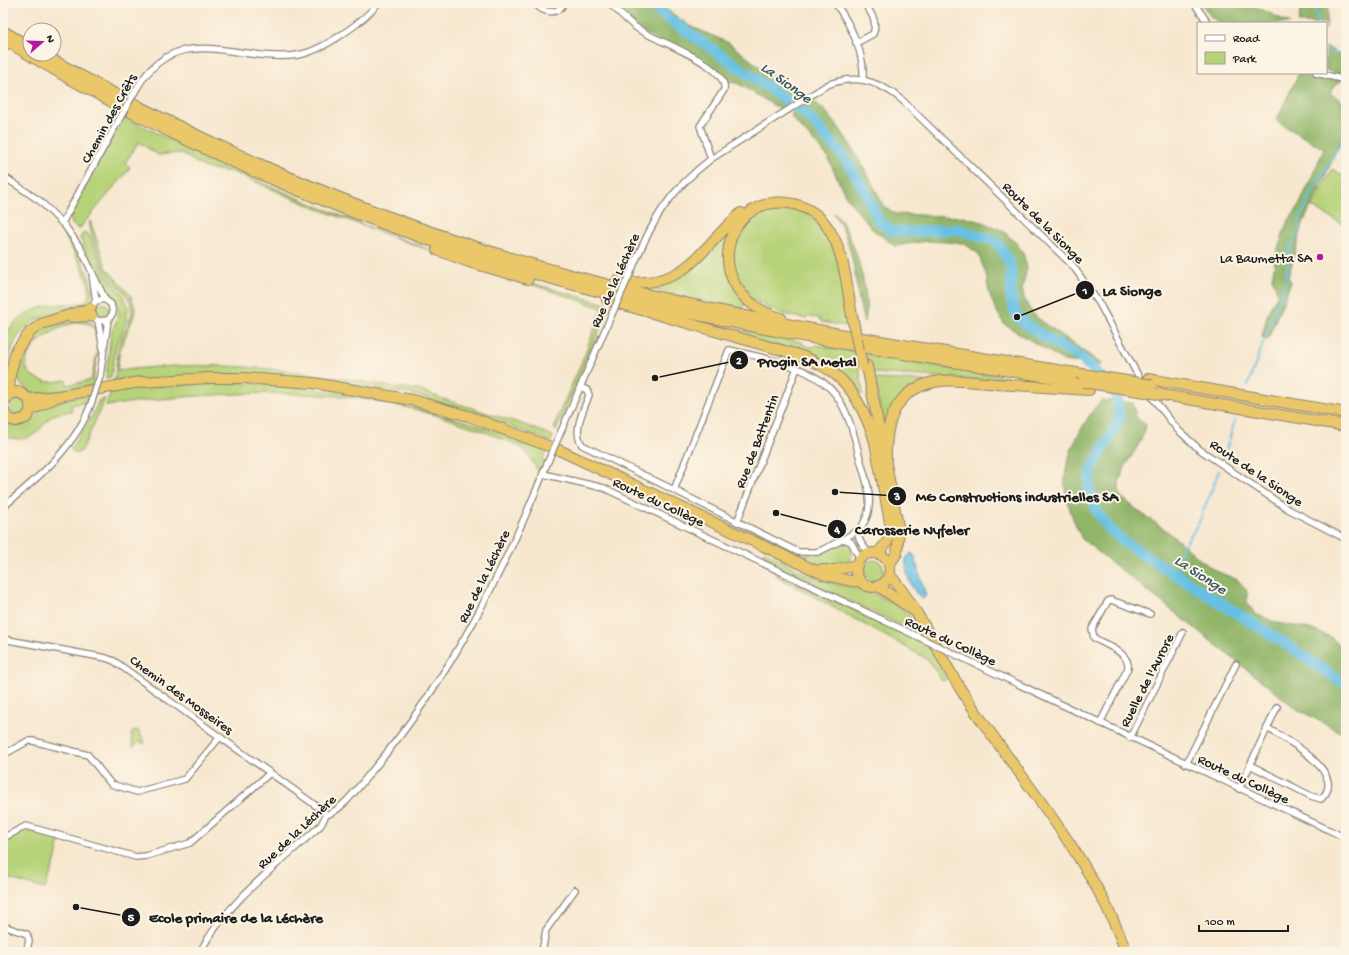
<svg xmlns="http://www.w3.org/2000/svg" width="1349" height="955" font-family="'Gochi Hand',sans-serif">
  <style>
    .green { fill: #b7d379; stroke: #6a784a }
    .forest { fill: #91b569; stroke: #566842 }
    .water { fill: #66c0e4; stroke: #416e80 }
    .lines { fill: none; stroke-linecap: round; stroke-linejoin: round }
    .stream { stroke: #66c0e4; stroke-width: 2 }
    .river { stroke: #66c0e4; stroke-width: 11 }
    .street-casing { stroke: #8a8276; stroke-width: 8 }
    .highway-casing { stroke: #8a8276; stroke-width: 12 }
    .street { stroke: #fff; stroke-width: 5.5 }
    .highway { stroke: #eac769; stroke-width: 10 }
    .street-bridge-casing { stroke: #8a8276; stroke-width: 8; stroke-linecap: butt }
    .highway-bridge-casing { stroke: #8a8276; stroke-width: 12; stroke-linecap: butt }
    .street-bridge { stroke: #fff; stroke-width: 5.5 }
    .highway-bridge { stroke: #eac769; stroke-width: 10 }
    .poi-dot { fill: #b5179e; stroke: #fcf5e5; stroke-width: 1.5 }
    .labels { text-anchor: middle; stroke-width: 4; stroke-linejoin: round; paint-order: stroke }
    .street-label { font-size: 14px; fill: #1c1c1c; stroke: #fcf5e5 }
    .poi-label { font-size: 14px; fill: #1c1c1c; stroke: #fcf5e5; text-anchor: end }
    .water-label { font-size: 15px; font-style: italic; fill: #365562; stroke: #fcf5e5 }
    .leader { fill: none; stroke: #1c1c1c; stroke-width: 1.5 }
    .callout-dot { fill: #1c1c1c; stroke: #fcf5e5; stroke-width: 1.5 }
    .mark-label { font-size: 12px; text-anchor: middle; font-weight: bold; fill: #fff }
    .callout-label { font-size: 15px; text-anchor: middle; font-weight: bold; fill: #1c1c1c; stroke: #fcf5e5; stroke-width: 4; stroke-linejoin: round; paint-order: stroke }
  </style>
  <rect width="100%" height="100%" fill="#fcf5e5"/>
  <filter id="ink" filterUnits="userSpaceOnUse"><feTurbulence type="fractalNoise" baseFrequency=".025" numOctaves="2"/><feDisplacementMap in="SourceGraphic" scale="8" xChannelSelector="R" yChannelSelector="G"/><feConvolveMatrix kernelMatrix="1 2 1 2 8 2 1 2 1" color-interpolation-filters="sRGB"/></filter>
  <filter id="wash" filterUnits="userSpaceOnUse"><feTurbulence type="fractalNoise" baseFrequency=".012" numOctaves="4" result="noise"/><feDisplacementMap in="SourceGraphic" scale="16" xChannelSelector="R" yChannelSelector="G"/><feGaussianBlur stdDeviation="0.9" result="paint"/><feColorMatrix in="noise" values="0 0 0 0 0 0 0 0 0 0 0 0 0 0 0 0 0 1.4 0 .05"/><feComposite in="paint" operator="in"/></filter>
  <g filter="url(#wash)">
    <rect width="100%" height="100%" fill="#f7e7cf"/>
    <g class="green">
      <path d="M125,117c111,57 227,106 345,147 46,15 93,28 140,41l-54,126 -1,-1v-7l29,-66 18,-49 -179,-60 -105,-39 -86,-37 -27,-4 -22,-14 -6,-1 -19,2 -19,-13 -14,21 5,4 -3,5 -48,57 -7,-5 -2,-9 36,-68z"/>
      <polygon points="1332,169 1346,177 1346,226 1312,207"/>
      <path d="M770,208c8,0 18,-2 25,0 44,12 48,82 57,119l-31,-5 -1,-3 -12,-3 -2,3c-22,-4 -41,-10 -59,-24 -4,-3 -6,-8 -8,-12 -19,-32 0,-64 31,-75z"/>
      <polygon points="737,220 726,246 745,304 742,309 634,286 670,279"/>
      <path d="M90,221l17,48 24,27 4,12 -1,8 -14,33 -3,22c96,-13 186,-1 280,17 15,-1 30,4 43,10l79,25 34,13 -2,6c-36,-15 -71,-27 -107,-38 -17,-5 -30,-11 -48,-12l-89,-14 -193,4c3,-14 2,-29 7,-42 4,-12 13,-22 10,-35 -3,-12 -15,-20 -22,-29 -5,-8 -22,-47 -19,-55z"/>
      <path d="M62,230c12,11 19,28 25,42 18,39 -13,34 -38,43 -10,3 -21,9 -28,18 -15,18 -11,39 -18,60 0,-15 -3,-34 0,-49 4,-23 30,-36 50,-39 9,-2 19,0 28,-2 4,-1 7,-4 8,-9 3,-15 -21,-49 -27,-64z"/>
      <polygon points="84,232 89,235 105,274 123,295 128,306 127,320 116,346 111,377 106,378 111,333 119,315 118,308 116,301 101,284 80,238"/>
      <circle cx="102" cy="311" r="8"/>
      <path d="M87,320l5,3 6,10h-1l-6,-8c-23,-13 -86,32 -58,51 12,8 19,6 33,4l1,5 24,-5 7,-30 -6,36 -55,8c-35,-9 -18,-50 5,-64 13,-7 30,-9 45,-10z"/>
      <polygon points="705,323 802,342 805,346 813,347 816,345 857,352 863,394 858,395 833,368 704,326"/>
      <polygon points="866,354 1028,381 1027,383 874,373 871,372"/>
      <polygon points="874,379 925,381 920,384 884,431"/>
      <path d="M210,382c109,2 206,20 309,57l-1,3 6,3 2,-3 21,8 -5,11 3,1 -5,9h-2l-11,-18 -8,-7c-55,-25 -123,-45 -183,-50 -74,-6 -157,-1 -230,10l5,-16z"/>
      <path d="M89,394l-2,8 -16,3 1,6c-6,1 -13,2 -18,4 -9,4 -11,13 -18,18 -10,8 -22,7 -33,3v-14c7,1 11,5 18,3 10,-2 14,-12 22,-17 15,-7 30,-10 46,-14z"/>
      <polygon points="105,399 84,446 81,451 75,454 71,450 72,447 91,418 99,400"/>
      <circle cx="18" cy="407" r="8"/>
      <path d="M841,543l6,1 5,6 -1,10c-16,13 -38,3 -55,-4l1,-2c18,3 28,-4 44,-11z"/>
      <path d="M764,551c18,9 35,21 54,28 32,10 70,12 94,39 16,16 25,41 35,61l-5,2 -12,-19 -8,-6 -144,-79 -2,-3 144,67 -4,-9 -152,-70 -4,-4z"/>
      <circle cx="874" cy="570" r="10"/>
      <polygon points="135,730 140,732 145,743 142,744 140,741 133,747 131,734"/>
      <polygon points="25,830 58,839 60,841 55,862 45,889 3,877 3,841"/>
    </g>
    <g class="forest">
      <polygon points="609,3 657,3 690,26 729,43 766,72 799,91 807,98 785,112 737,83 724,82 714,70 646,34"/>
      <polygon points="1201,3 1248,3 1290,23 1222,23 1212,18"/>
      <polygon points="1302,3 1329,3 1326,29 1326,23 1298,23"/>
      <polygon points="1326,47 1346,57 1346,74 1338,74 1326,70"/>
      <polygon points="1299,73 1315,73 1341,81 1336,84 1330,93 1346,104 1346,131 1304,221 1288,277 1291,282 1268,339 1262,337 1268,312 1278,294 1272,278 1277,251 1287,223 1299,206 1324,149 1276,121"/>
      <path d="M813,101c25,14 57,78 71,105l11,8 67,3 21,5 20,9 13,12 7,10 4,15 -5,21 3,12 6,10 8,8 64,46 -39,-4 -60,-37 -9,-16 -6,-15 -3,-19 -8,-21 -15,-10 -37,-2 -31,5 -24,-18 -26,-33 -18,-39 -35,-38v-5z"/>
      <path d="M833,213c19,10 41,91 31,109 -11,-38 -6,-73 -31,-109z"/>
      <path d="M1102,400l31,3 3,14 10,8c-3,20 -21,35 -26,55 -2,5 0,11 0,16l21,17 26,18 35,30 14,10 22,9 9,11v11l8,12 23,9 32,6 21,8 15,16v82l-49,-26 -215,-170c-20,-43 -25,-65 -1,-109 6,-11 12,-21 21,-30z"/>
    </g>
    <path class="water" d="M911,553l3,2 12,41 -4,3c-12,-10 -17,-26 -16,-41z"/>
    <g class="lines">
      <g class="stream">
        <polyline points="1316,3 1315,9 1318,23"/>
        <polyline points="1326,50 1346,57"/>
        <polyline points="1248,385 1287,277 1287,255 1299,232 1299,219 1303,213 1311,194 1346,135"/>
        <polyline points="1223,461 1235,420"/>
        <polyline points="1180,577 1181,551 1199,522 1219,471"/>
      </g>
      <polyline class="river" points="649,3 666,17 806,114 845,158 865,191 878,220 892,231 912,232 957,229 995,241 1002,249 1011,267 1011,298 1017,317 1037,332 1082,359 1106,381 1116,395 1120,418 1090,473 1089,488 1097,512 1108,527 1124,542 1284,643 1346,685"/>
    </g>
  </g>
  <g filter="url(#ink)">
    <g class="lines">
      <defs>
        <g id="street">
          <path d="M535,3c8,10 22,13 29,0"/>
          <path d="M609,3c11,9 19,20 31,27 18,12 89,35 84,60l-24,36 11,33"/>
          <path d="M835,3c15,20 30,51 28,76"/>
          <polyline points="1194,3 1208,23"/>
          <path d="M856,43l17,-9c5,-13 -2,-21 -9,-31"/>
          <polyline points="1316,73 1346,80"/>
          <path d="M137,88c41,-70 102,-24 161,-33 24,-4 66,-33 80,-52"/>
          <polyline points="3,176 40,201 65,226 81,249 105,299"/>
          <polyline points="62,223 116,125"/>
          <path d="M633,267c20,-48 36,-76 78,-108l116,-74c28,-11 49,-5 73,13l173,168 26,37 43,80"/>
          <polyline points="92,274 96,301 91,307 91,314 98,321 108,320 113,313 111,304 104,299 96,301"/>
          <polyline points="98,321 103,348"/>
          <polyline points="100,376 108,320"/>
          <path d="M580,387l7,3 2,5c-5,15 -17,35 -7,50l92,45"/>
          <polyline points="1148,392 1178,430 1199,449 1288,509 1346,539"/>
          <polyline points="559,436 611,316"/>
          <polyline points="543,474 604,488 908,632"/>
          <path d="M3,507c35,-29 74,-61 89,-106"/>
          <polyline points="737,522 797,368"/>
          <polyline points="844,539 858,530"/>
          <path d="M860,559l-9,-17 -7,-3 -26,13h-20l-124,-62 55,-140c34,8 83,15 106,44 13,17 19,40 24,61 4,16 12,35 10,51 -1,25 -24,22 1,48"/>
          <polyline points="3,639 106,658 114,661 322,810 326,815"/>
          <polyline points="969,661 1346,838"/>
          <path d="M1100,723l28,-55c2,-15 -22,-23 -34,-30l-2,-9 16,-28 3,-1 39,14"/>
          <polyline points="1130,738 1183,632"/>
          <polyline points="3,755 28,741 33,741 88,755 111,784 137,792 185,779 220,737"/>
          <polyline points="1186,764 1236,664"/>
          <path d="M1250,765l61,31 10,3c28,-25 -33,-59 -54,-71"/>
          <polyline points="1239,789 1277,707"/>
          <path d="M326,815c16,-4 34,-30 45,-43 79,-93 133,-200 178,-313"/>
          <polyline points="3,838 26,826 136,857 146,856 190,843 270,773"/>
          <polyline points="3,926 27,934 29,941 26,952"/>
          <path d="M200,952c27,-51 79,-88 121,-127l5,-10"/>
          <polyline points="542,952 546,930 575,890"/>
        </g>
        <g id="highway">
          <polyline points="3,31 30,47"/>
          <path d="M3,39c181,113 394,201 601,254 157,40 318,65 479,89"/>
          <path d="M42,54c167,95 343,171 529,221 166,45 336,71 505,98"/>
          <polyline points="437,250 469,262 528,279"/>
          <path d="M617,281c70,10 80,-30 124,-68"/>
          <path d="M607,300l188,54c48,15 64,41 80,87"/>
          <polyline points="71,317 92,316"/>
          <path d="M781,318c-86,-25 -57,-129 13,-114 15,4 28,13 36,27 15,24 17,57 22,85"/>
          <polyline points="867,366 899,531 897,553 889,565"/>
          <polyline points="1148,379 1346,413"/>
          <polyline points="9,394 10,375 16,351 30,332 41,324 91,308"/>
          <polyline points="1158,394 1346,426"/>
          <polyline points="29,399 59,396 140,382 210,378 244,378 313,383 412,400 468,416 559,450 825,575 851,581 860,581"/>
          <polyline points="3,403 9,394 19,392 29,399 31,410 26,418 16,421 8,419 3,409"/>
          <polyline points="31,410 55,398"/>
          <polyline points="874,437 891,528 887,542 877,554"/>
          <path d="M886,459c-1,-39 10,-72 54,-78 19,-2 39,2 58,3 30,2 61,4 91,6"/>
          <circle cx="873" cy="570" r="17"/>
          <polyline points="820,570 834,570 857,565"/>
          <path d="M890,575c30,36 48,79 73,118 56,86 128,161 163,259"/>
          <polyline points="878,586 913,610"/>
        </g>
      </defs>
      <use href="#street" class="street-casing"/>
      <use href="#highway" class="highway-casing"/>
      <use href="#street" class="street"/>
      <use href="#highway" class="highway"/>
      <defs>
        <g id="street-bridge">
          <polyline points="116,125 137,88"/>
          <polyline points="611,316 633,267"/>
          <polyline points="92,401 100,376"/>
          <polyline points="549,459 559,436"/>
          <polyline points="908,632 969,661"/>
        </g>
        <g id="highway-bridge">
          <polyline points="852,316 862,366"/>
          <polyline points="1076,373 1152,385"/>
          <polyline points="1083,382 1158,394"/>
        </g>
      </defs>
      <use href="#street-bridge" class="street-bridge-casing"/>
      <use href="#highway-bridge" class="highway-bridge-casing"/>
      <use href="#street-bridge" class="street-bridge"/>
      <use href="#highway-bridge" class="highway-bridge"/>
    </g>
  </g>
  <circle class="poi-dot" cx="1320" cy="257" r="4"/>
  <g class="labels">
    <g class="street-label">
      <text transform="translate(108 118) rotate(-61)" y="5">Chemin des Crêts</text>
      <text transform="translate(1044 222) rotate(45)" y="5">Route de la Sionge</text>
      <text transform="translate(614 280) rotate(-66)" y="5">Rue de la Léchère</text>
      <text transform="translate(756 441) rotate(-69)" y="5">Rue de Battentin</text>
      <text transform="translate(1257 472) rotate(34)" y="5">Route de la Sionge</text>
      <text transform="translate(659 501) rotate(25)" y="5">Route du Collège</text>
      <text transform="translate(483 576) rotate(-64)" y="5">Rue de la Léchère</text>
      <text transform="translate(951 640) rotate(25)" y="5">Route du Collège</text>
      <text transform="translate(1146 680) rotate(-63)" y="5">Ruelle de l'Aurore</text>
      <text transform="translate(182 694) rotate(36)" y="5">Chemin des Mosseires</text>
      <text transform="translate(1244 778) rotate(25)" y="5">Route du Collège</text>
      <text transform="translate(296 831) rotate(-43)" y="5">Rue de la Léchère</text>
    </g>
    <g class="poi-label">
      <text x="1312" y="262">La Baumetta SA</text>
    </g>
    <g class="water-label">
      <text transform="translate(787 82) rotate(36)" y="5">La Sionge</text>
      <text transform="translate(1201 574) rotate(33)" y="5">La Sionge</text>
    </g>
  </g>
  <path class="leader" d="M1017 317L1085 290M655 378L739 360M835 492L897 496M776 513L837 529M76 907L131 917"/>
  <g class="callout-dot">
    <circle cx="1017" cy="317" r="4"/>
    <circle cx="655" cy="378" r="4"/>
    <circle cx="835" cy="492" r="4"/>
    <circle cx="776" cy="513" r="4"/>
    <circle cx="76" cy="907" r="4"/>
    <circle cx="1085" cy="290" r="10"/>
    <circle cx="739" cy="360" r="10"/>
    <circle cx="897" cy="496" r="10"/>
    <circle cx="837" cy="529" r="10"/>
    <circle cx="131" cy="917" r="10"/>
  </g>
  <g class="mark-label">
    <text x="1085" y="294">1</text>
    <text x="739" y="364">2</text>
    <text x="897" y="500">3</text>
    <text x="837" y="533">4</text>
    <text x="131" y="921">5</text>
  </g>
  <g class="callout-label">
    <text x="1132" y="295">La Sionge</text>
    <text x="807" y="366">Progin SA Metal</text>
    <text x="1017" y="501">MG Constructions industrielles SA</text>
    <text x="912" y="534">Carosserie Nyfeler</text>
    <text x="236" y="922">Ecole primaire de la Léchère</text>
  </g>
  <rect width="1349" height="955" fill="none" stroke="#fcf5e5" stroke-width="16"/>
  <rect x="1197" y="22" width="130" height="52" fill="#fcf5e5" stroke="#a29e95"/>
  <rect x="1205" y="35" width="20" height="6" fill="#ffffff" stroke="#a29e95"/>
  <text x="1233" y="42" font-size="12" fill="#1c1c1c">Road</text>
  <rect x="1205" y="52" width="20" height="12" fill="#b7d379" stroke="#a29e95"/>
  <text x="1233" y="62" font-size="12" fill="#1c1c1c">Park</text>
  <g transform="translate(42 42) rotate(70)"><circle r="19" fill="#fcf5e5" stroke="#a29e95"/>
  <path d="M0-3L7 15L0 10L-7 15Z" fill="#b5179e"/>
  <text y="-6" font-size="11" font-weight="bold" text-anchor="middle" fill="#1c1c1c">N</text>
  </g>
  <path d="M1199 925v6h89v-6" fill="none" stroke="#1c1c1c" stroke-width="2"/>
  <text x="1205" y="925" font-size="12" fill="#1c1c1c" stroke="#fcf5e5" stroke-width="3" paint-order="stroke">100 m</text>
</svg>
